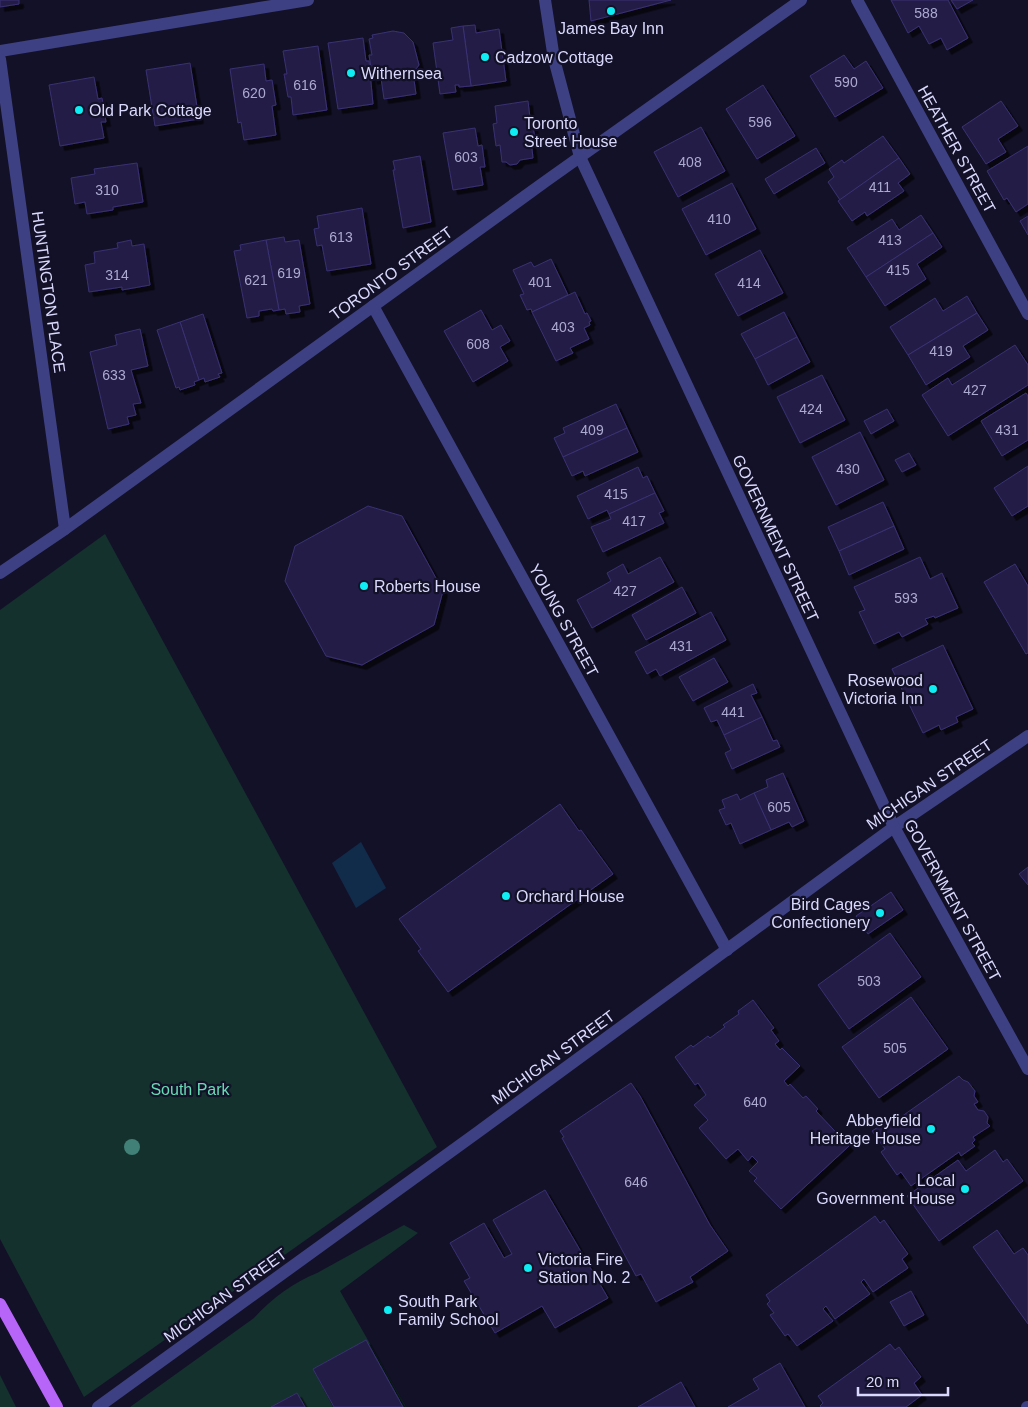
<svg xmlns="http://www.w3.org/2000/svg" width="1028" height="1407" font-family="Arial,sans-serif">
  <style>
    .green { fill: #14312e }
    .water { fill: #112b4b }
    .building { fill: #231e47; stroke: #393172; filter: url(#shadow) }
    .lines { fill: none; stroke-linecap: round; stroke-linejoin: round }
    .minor { stroke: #3e4084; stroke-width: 12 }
    .tertiary { stroke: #3e4084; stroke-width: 12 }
    .primary { stroke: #b765f8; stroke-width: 12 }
    .tree { fill: #418076 }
    .poi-dot { fill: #0eedf4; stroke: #131127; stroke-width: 2 }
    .labels { text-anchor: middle; stroke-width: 4.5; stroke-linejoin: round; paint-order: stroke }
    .number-label { font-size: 14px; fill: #acaad0 }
    .poi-label { font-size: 16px; fill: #dad9fd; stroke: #131127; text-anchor: start }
    .street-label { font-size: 16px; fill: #dad9fd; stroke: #131127 }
    .park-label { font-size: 16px; fill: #67dbb6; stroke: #131127 }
  </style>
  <defs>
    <filter id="shadow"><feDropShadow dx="4.5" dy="4.5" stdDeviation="0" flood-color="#0009"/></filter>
  </defs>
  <rect width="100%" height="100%" fill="#131127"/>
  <g class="green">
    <polygon points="105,534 437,1147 84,1397 0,1239 0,610"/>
    <path d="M404,1225l14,8 -78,58 66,116h-3l-37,-67 -53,29 20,38h-28l-8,-14 -26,14h-141l124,-89c17,-19 40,-36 63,-45z"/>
    <polygon points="0,1375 16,1407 0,1407"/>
  </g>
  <polygon class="water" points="361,842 386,888 356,908 332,863"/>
  <g class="building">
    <polygon points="0,0 19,0 19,4 0,7"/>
    <polygon points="589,0 671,0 591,21"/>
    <polygon points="891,0 948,0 968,38 947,50 941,38 929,44 919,26 908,33"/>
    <polygon points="951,0 973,0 957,9"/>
    <polygon points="475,25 476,33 499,29 506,81 471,86 463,26"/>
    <polygon points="463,26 471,86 459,87 459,85 455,85 456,92 440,94 433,43 453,40 451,28"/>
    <polygon points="393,31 404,33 413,42 419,65 413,73 416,94 384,99 381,78 373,80 369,55 372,55 369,39 373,38 372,35"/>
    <polygon points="363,38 366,61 369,61 373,104 338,109 328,43"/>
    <polygon points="318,46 327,110 293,115 291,97 288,97 284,74 287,74 283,51"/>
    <polygon points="844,55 854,69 866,61 883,88 835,117 810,76"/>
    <polygon points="190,63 199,119 155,126 146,70"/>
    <polygon points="264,64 266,81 272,80 276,105 272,106 276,135 244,140 241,122 238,123 230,69"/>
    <polygon points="94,77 98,99 102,98 106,122 101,122 104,138 60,146 49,85"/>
    <polygon points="763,85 795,136 757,159 726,109"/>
    <polygon points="528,101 530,118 532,118 535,140 531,141 533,158 520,160 517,164 510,165 506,162 502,162 500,145 496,146 493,124 497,123 495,106"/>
    <polygon points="1001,101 1018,126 998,139 1006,152 986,164 962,127"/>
    <polygon points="701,127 725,171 678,197 654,152"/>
    <polygon points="475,128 478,146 482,145 485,167 480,167 483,185 453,190 443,133"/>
    <polygon points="883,136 899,158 840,200 828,182 834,177 829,169 842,160 844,163"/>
    <polygon points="1028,146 1028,204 1016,212 1007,198 1004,200 987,171"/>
    <polygon points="816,148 825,163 774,194 765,179"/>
    <polygon points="420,156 431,222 403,228 393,170 395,170 393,161"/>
    <polygon points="899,158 910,174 898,183 904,191 867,216 865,212 852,221 838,201"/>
    <polygon points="137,163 143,202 113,207 113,210 87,214 85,202 75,204 71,178 95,174 94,169"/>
    <polygon points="732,183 756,229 706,255 682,209"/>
    <polygon points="362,208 371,264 327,271 322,245 317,246 314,229 319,228 317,216"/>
    <polygon points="921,215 933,233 866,277 847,248 892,219 899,230"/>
    <polygon points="1028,216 1028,235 1020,221"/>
    <polygon points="933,233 942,247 917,264 926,279 885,306 866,277"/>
    <polygon points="284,237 285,242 299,240 310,304 299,306 300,312 286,314 285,309 279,310 266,240"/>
    <polygon points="131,240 132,246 144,244 150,285 122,290 122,287 89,292 85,265 95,263 94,252 118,248 117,243"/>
    <polygon points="266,240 279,310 273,311 272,309 259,311 259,316 247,318 234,251 241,250 240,245"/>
    <polygon points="760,250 783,293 738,316 715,274"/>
    <polygon points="551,259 568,295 532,312 531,309 527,310 520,295 524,294 513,270 531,262 534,267"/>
    <polygon points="575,292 585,314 587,313 591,321 589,322 590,325 584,328 589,339 570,348 573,353 556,361 532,312"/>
    <polygon points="967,296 977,313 908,355 890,327 935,298 943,311"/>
    <polygon points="481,310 492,330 501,325 510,341 500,347 508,361 473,382 444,331"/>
    <polygon points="784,312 797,337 755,359 741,334"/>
    <polygon points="977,313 988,330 963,346 970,357 926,385 908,355"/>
    <polygon points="203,314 222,373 218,374 220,377 205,382 204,378 199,380 180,322"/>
    <polygon points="180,322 199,380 194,382 195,385 180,390 179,387 176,388 157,330"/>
    <polygon points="140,329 148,366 131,370 141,403 133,404 136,415 127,417 129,424 108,429 90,352 117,345 115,335"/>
    <polygon points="797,337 810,362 768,385 755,359"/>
    <polygon points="1015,345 1028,365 1028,385 948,436 922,395 948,378 952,385"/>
    <polygon points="822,375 845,420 800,443 777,397"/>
    <polygon points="1026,393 1028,396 1028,440 1002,456 981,421"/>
    <polygon points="616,404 627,428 563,457 554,438 565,433 563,428"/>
    <polygon points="887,409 894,421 871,434 864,421"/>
    <polygon points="627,428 638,452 585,476 583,471 572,476 563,457"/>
    <polygon points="860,432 884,480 836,505 812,457"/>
    <polygon points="909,453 916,465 902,472 895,460"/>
    <polygon points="1028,466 1028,506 1012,516 994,488"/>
    <polygon points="638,467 643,478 647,476 655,493 609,514 607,510 588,519 577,496"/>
    <polygon points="655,493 664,511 659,513 664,523 603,552 591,527 611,519 609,514"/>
    <polygon points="883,502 894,526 839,551 828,527"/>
    <polygon points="368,506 402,516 443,591 434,625 362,665 326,656 285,581 295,546"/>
    <polygon points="894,526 904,549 849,575 839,551"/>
    <polygon points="660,557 674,582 592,628 577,600 611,581 607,573 623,564 628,574"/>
    <polygon points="920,557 930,579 942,573 958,608 935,618 934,616 925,619 928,624 902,637 899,632 874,644 859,612 865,610 854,587"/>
    <polygon points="1015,564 1028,586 1028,653 1026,654 984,582"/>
    <polygon points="682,587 696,613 646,640 632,615"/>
    <polygon points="711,612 726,640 660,676 656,669 647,674 635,652"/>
    <polygon points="943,645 973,709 956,717 958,722 941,730 939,725 923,733 892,669"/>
    <polygon points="714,658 728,682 693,701 679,677"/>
    <polygon points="753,684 757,693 751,695 762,717 724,735 717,720 711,722 704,708"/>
    <polygon points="762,717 773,741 777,740 780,747 732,769 725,753 731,750 724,735"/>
    <polygon points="783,773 804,821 792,827 789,822 771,830 754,793 768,787 766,780"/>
    <polygon points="754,793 771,830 740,844 731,823 726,825 719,810 725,808 722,800 737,794 740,800"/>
    <polygon points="560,804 579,831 581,830 613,874 448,992 418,951 421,949 399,919"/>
    <polygon points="1028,867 1028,885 1019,874"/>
    <polygon points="891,892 903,910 868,934 856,916"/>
    <polygon points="890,933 921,977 849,1029 818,985"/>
    <polygon points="911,997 948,1049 879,1098 842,1047"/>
    <polygon points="753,1000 774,1028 771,1030 779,1041 775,1044 780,1050 782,1048 800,1066 784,1081 788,1086 790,1084 803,1098 806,1096 818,1109 816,1111 849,1146 781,1209 754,1181 757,1178 749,1171 758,1162 752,1156 748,1161 738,1149 726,1159 699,1128 708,1120 694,1105 706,1095 698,1083 695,1085 675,1057 691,1045 693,1047 708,1036 710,1038 725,1027 723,1025 739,1014 738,1011"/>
    <polygon points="959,1076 963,1080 968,1082 975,1091 974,1096 978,1102 974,1104 978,1110 984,1111 988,1117 987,1123 990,1126 973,1137 975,1140 972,1143 975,1146 961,1156 959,1152 911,1186 901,1172 897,1175 881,1152 885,1149 872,1131 889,1120 891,1124"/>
    <polygon points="631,1083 640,1096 710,1225 728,1251 690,1277 693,1282 656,1302 641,1274 636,1276 562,1138 564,1137 560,1131"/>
    <polygon points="995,1150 1003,1162 1007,1159 1023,1181 939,1241 907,1196 958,1160 966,1171"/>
    <polygon points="545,1190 608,1298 555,1328 542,1306 495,1333 464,1281 470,1278 450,1243 484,1223 504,1258 512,1254 493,1220"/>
    <polygon points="875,1216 880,1223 884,1220 908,1254 902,1259 908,1268 873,1292 864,1279 861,1282 870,1294 835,1319 826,1306 823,1309 833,1321 797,1346 788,1334 785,1336 770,1315 774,1313 767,1304 770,1301 766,1295"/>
    <polygon points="997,1230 1014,1254 1023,1248 1028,1255 1028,1324 973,1247"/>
    <polygon points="911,1291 924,1315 904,1326 890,1302"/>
    <polygon points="366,1340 403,1407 334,1407 313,1369"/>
    <polygon points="890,1344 895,1350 899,1347 921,1377 914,1383 922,1395 906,1407 821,1407 820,1406 823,1403 818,1396"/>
    <polygon points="780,1363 805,1407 728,1407 759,1389 753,1379"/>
    <polygon points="681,1382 695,1407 638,1407"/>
    <polygon points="297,1393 305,1407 271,1407"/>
  </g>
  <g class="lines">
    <g class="minor">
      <polyline points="857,0 1028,314"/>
      <polyline points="0,51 308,0"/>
      <polyline points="0,59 65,529"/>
      <polyline points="373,306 727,950"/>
      <polyline points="0,573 65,529 546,181 801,0"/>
      <polyline points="98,1407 478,1132 894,827 1028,736"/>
    </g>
    <g class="tertiary">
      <polyline points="545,0 554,59 580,157 894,827 1028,1069"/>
      <polyline points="1027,1407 1028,1407"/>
    </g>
    <polyline class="primary" points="0,1304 57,1407"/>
  </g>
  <circle class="tree" cx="132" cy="1147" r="8"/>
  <g class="poi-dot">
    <circle cx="611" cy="11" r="5"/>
    <circle cx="485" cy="57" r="5"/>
    <circle cx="351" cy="73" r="5"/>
    <circle cx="79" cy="110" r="5"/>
    <circle cx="514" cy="132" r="5"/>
    <circle cx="364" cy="586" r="5"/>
    <circle cx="933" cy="689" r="5"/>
    <circle cx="506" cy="896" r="5"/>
    <circle cx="880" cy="913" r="5"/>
    <circle cx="931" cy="1129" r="5"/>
    <circle cx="965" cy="1189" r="5"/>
    <circle cx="528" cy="1268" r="5"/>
    <circle cx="388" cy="1310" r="5"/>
  </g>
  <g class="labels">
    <g class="number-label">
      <text x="926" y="18">588</text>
      <text x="846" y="87">590</text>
      <text x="305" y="90">616</text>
      <text x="254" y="98">620</text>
      <text x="760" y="127">596</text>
      <text x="466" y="162">603</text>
      <text x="690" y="167">408</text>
      <text x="880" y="192">411</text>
      <text x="107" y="195">310</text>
      <text x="719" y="224">410</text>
      <text x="341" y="242">613</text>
      <text x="890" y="245">413</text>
      <text x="898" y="275">415</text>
      <text x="289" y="278">619</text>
      <text x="117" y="280">314</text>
      <text x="256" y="285">621</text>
      <text x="540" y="287">401</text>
      <text x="749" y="288">414</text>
      <text x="563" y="332">403</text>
      <text x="478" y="349">608</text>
      <text x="941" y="356">419</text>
      <text x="114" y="380">633</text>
      <text x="975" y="395">427</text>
      <text x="811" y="414">424</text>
      <text x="592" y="435">409</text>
      <text x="1007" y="435">431</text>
      <text x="848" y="474">430</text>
      <text x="616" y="499">415</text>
      <text x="634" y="526">417</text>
      <text x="625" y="596">427</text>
      <text x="906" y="603">593</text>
      <text x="681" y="651">431</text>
      <text x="733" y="717">441</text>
      <text x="779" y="812">605</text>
      <text x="869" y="986">503</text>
      <text x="895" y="1053">505</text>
      <text x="755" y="1107">640</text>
      <text x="636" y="1187">646</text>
    </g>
    <g class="poi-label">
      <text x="611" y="34" text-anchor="middle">James Bay Inn</text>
      <text x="495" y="63">Cadzow Cottage</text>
      <text x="361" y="79">Withernsea</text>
      <text x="89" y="116">Old Park Cottage</text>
      <text x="524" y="129">Toronto<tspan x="524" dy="18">Street House</tspan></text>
      <text x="374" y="592">Roberts House</text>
      <text x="923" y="686" text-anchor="end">Rosewood<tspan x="923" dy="18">Victoria Inn</tspan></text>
      <text x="516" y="902">Orchard House</text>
      <text x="870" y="910" text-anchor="end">Bird Cages<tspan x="870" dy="18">Confectionery</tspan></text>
      <text x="921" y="1126" text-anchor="end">Abbeyfield<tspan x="921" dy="18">Heritage House</tspan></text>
      <text x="955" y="1186" text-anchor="end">Local<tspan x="955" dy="18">Government House</tspan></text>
      <text x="538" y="1265">Victoria Fire<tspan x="538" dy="18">Station No. 2</tspan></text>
      <text x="398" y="1307">South Park<tspan x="398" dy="18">Family School</tspan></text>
    </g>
    <g class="street-label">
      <text transform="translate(957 149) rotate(61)" y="6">HEATHER STREET</text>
      <text transform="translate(391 273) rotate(-36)" y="6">TORONTO STREET</text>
      <text transform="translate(49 292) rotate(82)" y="6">HUNTINGTON PLACE</text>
      <text transform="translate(776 538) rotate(65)" y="6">GOVERNMENT STREET</text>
      <text transform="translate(564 620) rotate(61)" y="6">YOUNG STREET</text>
      <text transform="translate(929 784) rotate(-34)" y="6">MICHIGAN STREET</text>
      <text transform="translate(953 900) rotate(61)" y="6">GOVERNMENT STREET</text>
      <text transform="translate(553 1057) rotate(-36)" y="6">MICHIGAN STREET</text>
      <text transform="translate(225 1295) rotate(-36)" y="6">MICHIGAN STREET</text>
    </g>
    <g class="park-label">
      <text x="190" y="1095">South Park</text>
    </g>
  </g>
  <path d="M858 1387v8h90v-8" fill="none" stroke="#dad9fd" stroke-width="2.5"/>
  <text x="866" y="1387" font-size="15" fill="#dad9fd" stroke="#131127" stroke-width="4" paint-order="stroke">20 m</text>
</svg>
